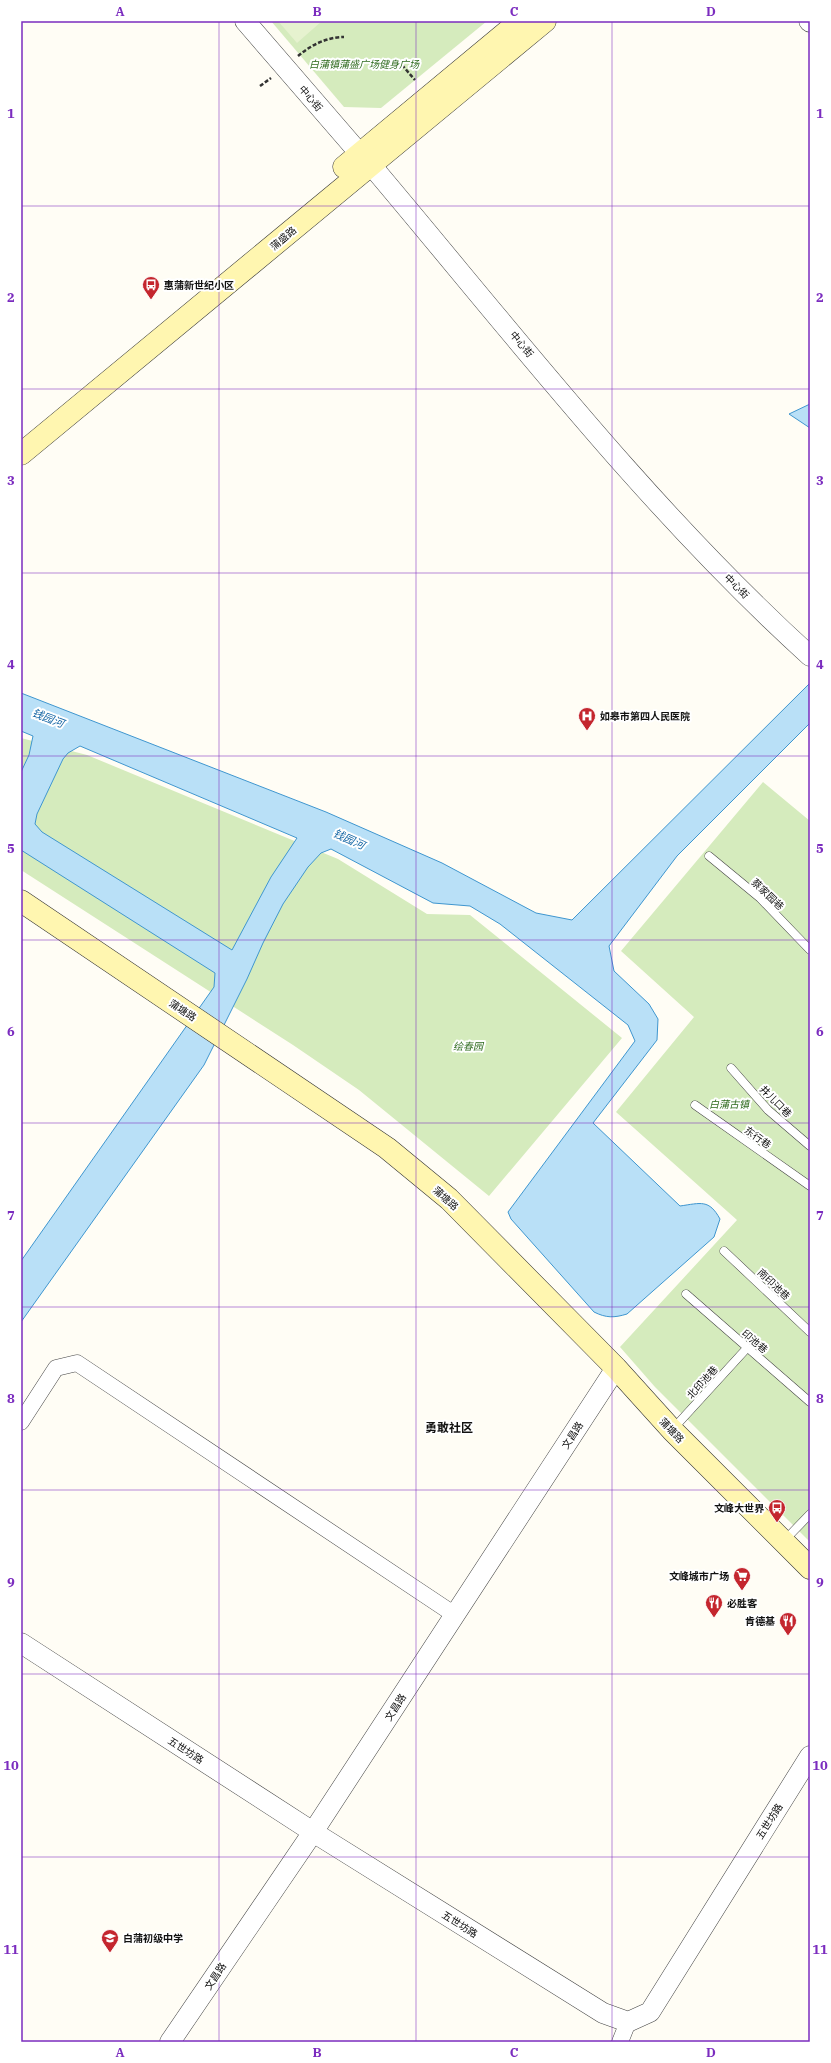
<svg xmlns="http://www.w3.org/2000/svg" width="831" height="2063" font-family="'IBM Plex Serif','Noto Sans SC',serif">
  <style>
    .park { fill: #d5ebbd }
    .pitch { fill: #e6f2cf }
    .water { fill: #b9e0f7; stroke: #3f96cf; fill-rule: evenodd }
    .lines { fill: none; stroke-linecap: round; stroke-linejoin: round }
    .service-casing { stroke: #444; stroke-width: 9 }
    .minor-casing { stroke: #444; stroke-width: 17 }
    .tertiary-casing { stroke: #444; stroke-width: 21 }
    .secondary-casing { stroke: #333; stroke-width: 23 }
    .path { stroke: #333; stroke-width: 2.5; stroke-dasharray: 4 2; stroke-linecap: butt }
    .service { stroke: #fff; stroke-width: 8 }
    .minor { stroke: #fff; stroke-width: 16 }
    .tertiary { stroke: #fff; stroke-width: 20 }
    .secondary { stroke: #fff6b0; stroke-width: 22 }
    .grid { fill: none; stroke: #7b2cbf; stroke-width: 1; stroke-opacity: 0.55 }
    .labels { text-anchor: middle; stroke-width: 4; stroke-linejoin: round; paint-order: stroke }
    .park-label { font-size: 10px; font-style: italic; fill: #2f6b1f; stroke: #fff }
    .street-label { font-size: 10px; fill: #111; stroke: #fff }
    .poi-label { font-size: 10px; font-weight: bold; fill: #111; stroke: #fff; text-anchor: start }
    .water-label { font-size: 11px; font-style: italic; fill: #1768a6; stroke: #fff }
    .quarter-label { font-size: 12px; font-weight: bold; fill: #111; stroke: #fff }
    .neatline { fill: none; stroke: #7b2cbf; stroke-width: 1.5 }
    .grid-label { font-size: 13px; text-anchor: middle; font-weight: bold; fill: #7b2cbf }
  </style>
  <rect width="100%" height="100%" fill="#fffdf5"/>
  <g class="park">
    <polygon points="271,21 487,21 381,108 344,107"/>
    <polygon points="21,738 87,755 338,859 427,914 470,915 622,1038 489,1196 359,1090 293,1045 21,870"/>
    <polygon points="763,782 810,821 810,1542 655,1387 620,1347 737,1220 616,1112 694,1017 621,951"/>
  </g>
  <polygon class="pitch" points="278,21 322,21 297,43"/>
  <g class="water">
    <polygon points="810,404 810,428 789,414"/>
    <path d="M810,683v40l-133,133 -68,90 5,25 35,33 9,15 -1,21 -64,83 87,83c21,-3 29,-7 40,13l-6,18 -87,77c-13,4 -21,4 -33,-2l-83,-93 -3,-7 127,-171 -7,-16 -128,-101 -30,-18 -37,-3 -102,-54 -10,4 -13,14 -25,37 -20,39 -16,36 -43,86 -183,257v-61l193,-274 1,-14 -194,-123v-78l8,-17 4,-19 -12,-5v-38l305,119 116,51 94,50 36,7zM80,746l217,92 -26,39 -39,73 -190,-118 -7,-8 2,-10 26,-55 5,-6z"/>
  </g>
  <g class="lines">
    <defs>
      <g id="service">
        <polyline points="709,856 760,898 810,950"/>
        <polyline points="731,1068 768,1110 810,1146"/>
        <polyline points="695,1105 810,1186"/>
        <polyline points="724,1251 810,1332"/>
        <polyline points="686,1294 810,1402"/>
        <polyline points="672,1430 747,1348"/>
        <polyline points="784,1541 810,1514"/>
      </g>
      <g id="minor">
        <polyline points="21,1422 56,1368 77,1363 455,1615"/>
        <polyline points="620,2042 628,2022"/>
      </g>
      <g id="tertiary">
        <path d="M245,21l115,133 11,11c141,167 276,343 439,491"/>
        <polyline points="809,21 810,22"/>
        <polyline points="21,1643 313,1832 603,2013 628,2022 650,2012 810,1756"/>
        <polyline points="170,2042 313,1832 616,1368"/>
      </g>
      <g id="secondary">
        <polyline points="344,167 520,21"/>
        <polyline points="21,454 545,21"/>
        <polyline points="21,901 387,1148 449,1199 616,1368 672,1430 810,1568"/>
      </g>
    </defs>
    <use href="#service" class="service-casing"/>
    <use href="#minor" class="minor-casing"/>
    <use href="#tertiary" class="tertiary-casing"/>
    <use href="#secondary" class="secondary-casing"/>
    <g class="path">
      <path d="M298,56c13,-11 29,-19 46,-19"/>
      <polyline points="402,65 415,80"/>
      <polyline points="260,86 271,78"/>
    </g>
    <use href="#service" class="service"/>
    <use href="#minor" class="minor"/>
    <use href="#tertiary" class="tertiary"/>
    <use href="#secondary" class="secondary"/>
  </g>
  <path class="grid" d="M219,21v2021M416,21v2021M612,21v2021M21,206h789M21,389h789M21,573h789M21,756h789M21,940h789M21,1123h789M21,1307h789M21,1490h789M21,1674h789M21,1857h789"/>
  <defs>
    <symbol id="bus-pin" viewBox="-11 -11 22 30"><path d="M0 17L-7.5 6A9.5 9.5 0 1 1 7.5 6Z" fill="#c4262e" stroke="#fff"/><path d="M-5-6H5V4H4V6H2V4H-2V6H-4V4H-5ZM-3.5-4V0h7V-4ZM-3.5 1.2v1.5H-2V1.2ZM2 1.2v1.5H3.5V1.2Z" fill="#fff"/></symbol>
    <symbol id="hospital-pin" viewBox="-11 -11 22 30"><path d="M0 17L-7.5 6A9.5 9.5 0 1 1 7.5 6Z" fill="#c4262e" stroke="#fff"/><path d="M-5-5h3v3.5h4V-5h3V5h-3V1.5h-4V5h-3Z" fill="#fff"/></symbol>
    <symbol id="supermarket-pin" viewBox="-11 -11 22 30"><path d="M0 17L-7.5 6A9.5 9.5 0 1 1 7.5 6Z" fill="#c4262e" stroke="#fff"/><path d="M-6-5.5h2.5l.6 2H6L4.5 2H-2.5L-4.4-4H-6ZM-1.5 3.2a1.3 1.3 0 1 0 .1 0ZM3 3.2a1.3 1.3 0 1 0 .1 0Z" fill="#fff"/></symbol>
    <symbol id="restaurant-pin" viewBox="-11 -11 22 30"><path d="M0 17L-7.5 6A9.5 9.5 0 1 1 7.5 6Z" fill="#c4262e" stroke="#fff"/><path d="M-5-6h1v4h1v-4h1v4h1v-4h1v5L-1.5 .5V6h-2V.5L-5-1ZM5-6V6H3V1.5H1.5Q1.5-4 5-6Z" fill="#fff"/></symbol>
    <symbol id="school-pin" viewBox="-11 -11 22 30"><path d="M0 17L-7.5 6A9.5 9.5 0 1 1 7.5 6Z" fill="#c4262e" stroke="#fff"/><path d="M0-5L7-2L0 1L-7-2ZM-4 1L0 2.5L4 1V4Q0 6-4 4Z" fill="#fff"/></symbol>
  </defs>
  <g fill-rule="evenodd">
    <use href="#bus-pin" x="141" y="275" width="20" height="27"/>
    <use href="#hospital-pin" x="577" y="706" width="20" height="27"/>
    <use href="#bus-pin" x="767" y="1498" width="20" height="27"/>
    <use href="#supermarket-pin" x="732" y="1566" width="20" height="27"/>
    <use href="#restaurant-pin" x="704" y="1593" width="20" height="27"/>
    <use href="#restaurant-pin" x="778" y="1611" width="20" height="27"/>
    <use href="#school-pin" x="100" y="1928" width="20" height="27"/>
  </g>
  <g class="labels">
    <g class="park-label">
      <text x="364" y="68">白蒲镇蒲盛广场健身广场</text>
      <text x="468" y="1050">绘春园</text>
      <text x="729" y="1108">白蒲古镇</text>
    </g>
    <g class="street-label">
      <text transform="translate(311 98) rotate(49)" y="4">中心街</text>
      <text transform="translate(283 238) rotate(-40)" y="4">蒲盛路</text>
      <text transform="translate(522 344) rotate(50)" y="4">中心街</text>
      <text transform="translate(737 586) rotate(45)" y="4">中心街</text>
      <text transform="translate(768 894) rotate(44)" y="4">蔡家园巷</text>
      <text transform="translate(183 1010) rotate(34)" y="4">蒲塘路</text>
      <text transform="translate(776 1101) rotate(45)" y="4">井儿口巷</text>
      <text transform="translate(758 1137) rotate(35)" y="4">东行巷</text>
      <text transform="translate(446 1198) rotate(42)" y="4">蒲塘路</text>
      <text transform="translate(774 1284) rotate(43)" y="4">南印池巷</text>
      <text transform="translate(755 1341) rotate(41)" y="4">印池巷</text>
      <text transform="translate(702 1382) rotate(-48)" y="4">北印池巷</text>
      <text transform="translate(672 1430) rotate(46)" y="4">蒲塘路</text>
      <text transform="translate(572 1435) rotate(-57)" y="4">文昌路</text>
      <text transform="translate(395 1707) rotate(-57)" y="4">文昌路</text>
      <text transform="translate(186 1750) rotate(33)" y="4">五世坊路</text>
      <text transform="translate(769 1821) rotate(-58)" y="4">五世坊路</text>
      <text transform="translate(460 1924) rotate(32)" y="4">五世坊路</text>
      <text transform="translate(215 1976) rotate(-56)" y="4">文昌路</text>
    </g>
    <g class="poi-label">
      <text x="164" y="289">惠蒲新世纪小区</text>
      <text x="600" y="720">如皋市第四人民医院</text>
      <text x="764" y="1512" text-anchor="end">文峰大世界</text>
      <text x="729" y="1580" text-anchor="end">文峰城市广场</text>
      <text x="727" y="1607">必胜客</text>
      <text x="775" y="1625" text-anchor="end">肯德基</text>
      <text x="123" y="1942">白蒲初级中学</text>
    </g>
    <g class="water-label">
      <text transform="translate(48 718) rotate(21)" y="4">钱园河</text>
      <text transform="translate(349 839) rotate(24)" y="4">钱园河</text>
    </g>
    <g class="quarter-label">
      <text x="449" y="1432">勇敢社区</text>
    </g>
  </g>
  <rect width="831" height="2063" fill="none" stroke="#ffffff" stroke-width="44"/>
  <rect x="22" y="22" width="787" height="2019" class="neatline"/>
  <g class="grid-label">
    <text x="120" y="16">A</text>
    <text x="317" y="16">B</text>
    <text x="514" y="16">C</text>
    <text x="711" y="16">D</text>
    <text x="11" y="118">1</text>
    <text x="820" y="118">1</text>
    <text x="11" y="302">2</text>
    <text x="820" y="302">2</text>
    <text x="11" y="485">3</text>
    <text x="820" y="485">3</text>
    <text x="11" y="669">4</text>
    <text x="820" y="669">4</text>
    <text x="11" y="853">5</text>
    <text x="820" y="853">5</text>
    <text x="11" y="1036">6</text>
    <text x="820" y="1036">6</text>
    <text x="11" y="1220">7</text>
    <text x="820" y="1220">7</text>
    <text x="11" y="1403">8</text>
    <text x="820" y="1403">8</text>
    <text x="11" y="1587">9</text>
    <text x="820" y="1587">9</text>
    <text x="11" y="1770">10</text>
    <text x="820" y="1770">10</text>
    <text x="11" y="1954">11</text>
    <text x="820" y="1954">11</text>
    <text x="120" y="2057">A</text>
    <text x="317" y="2057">B</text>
    <text x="514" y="2057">C</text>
    <text x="711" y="2057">D</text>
  </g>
</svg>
